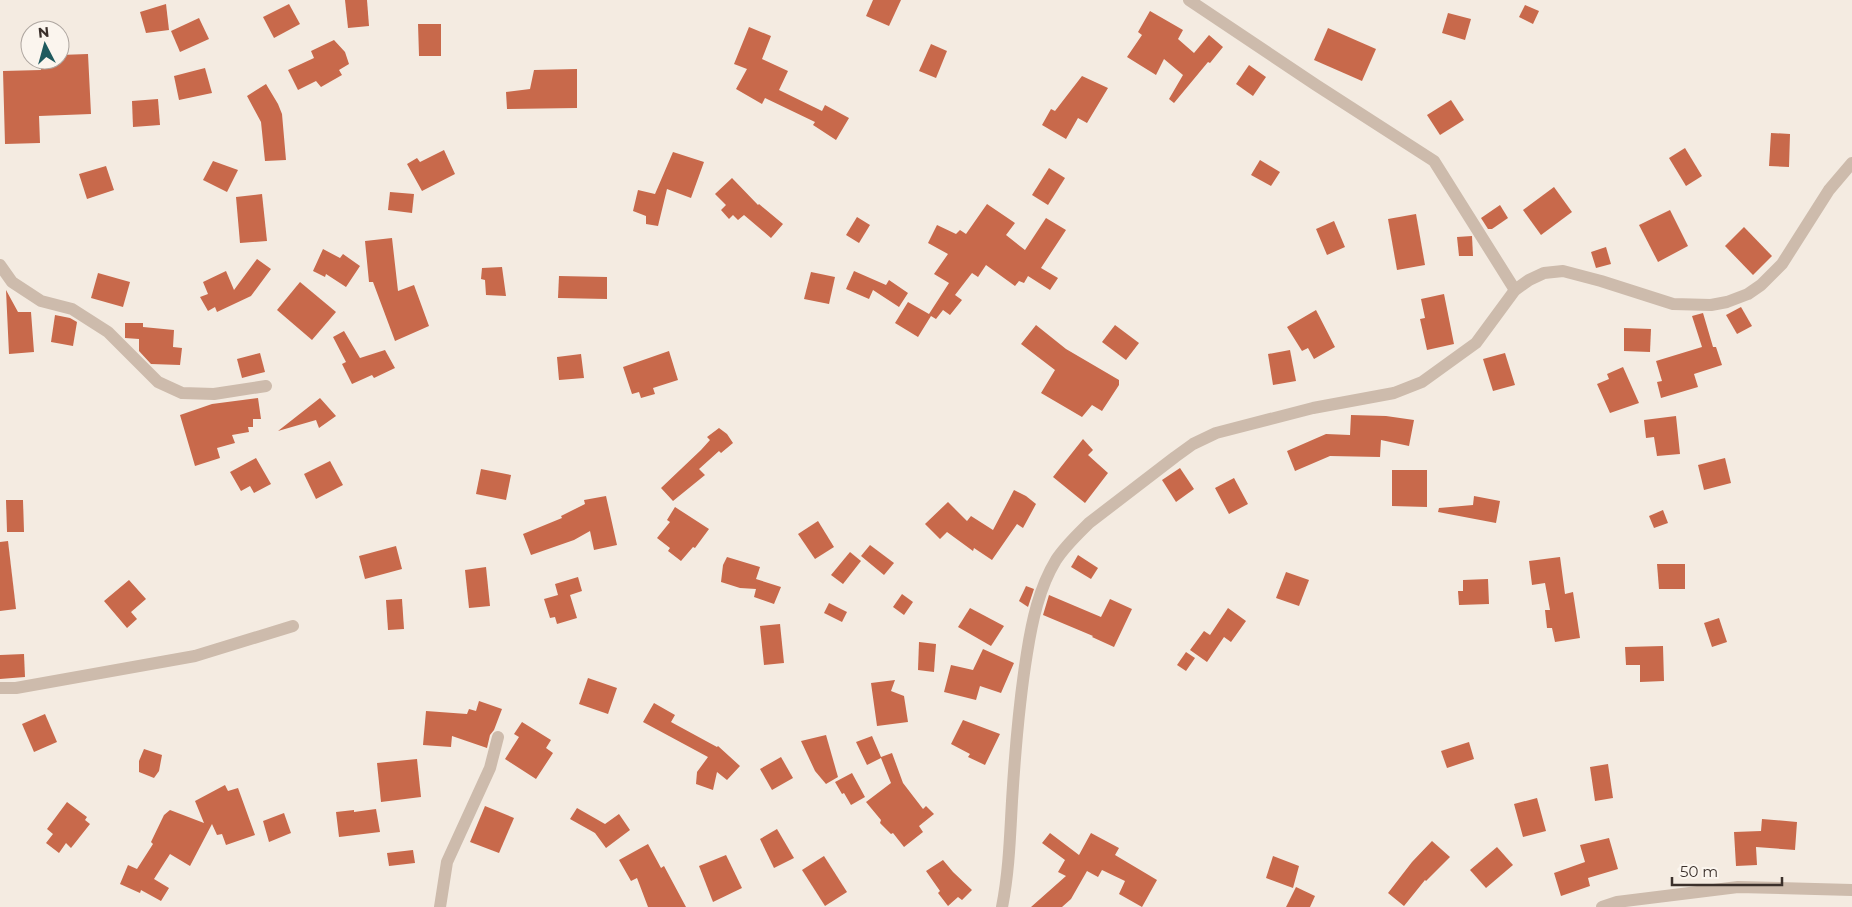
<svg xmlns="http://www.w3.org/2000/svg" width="1852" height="907" font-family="Montserrat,sans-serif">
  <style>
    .building { fill: #c8694b }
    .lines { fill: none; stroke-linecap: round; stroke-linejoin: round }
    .minor { stroke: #cdbbac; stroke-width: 12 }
  </style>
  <rect width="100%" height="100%" fill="#f4ebe1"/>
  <g class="building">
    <polygon points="345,0 367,0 369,26 348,28"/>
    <polygon points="873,0 901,0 889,26 866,16"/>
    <polygon points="166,4 169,30 146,33 140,12"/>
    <polygon points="289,4 300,24 274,38 263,17"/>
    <polygon points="1525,5 1539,11 1533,24 1519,17"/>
    <polygon points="1150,11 1183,30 1178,39 1194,53 1209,35 1223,47 1210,63 1208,62 1174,103 1169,99 1183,75 1164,59 1156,75 1127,57 1142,35 1138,32"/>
    <polygon points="1448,13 1471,19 1465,40 1442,33"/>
    <polygon points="199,18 209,39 180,52 171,31"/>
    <polygon points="418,24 441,24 441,56 419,56"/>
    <polygon points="749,27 771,36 762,59 788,71 779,90 822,111 825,105 849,118 836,140 813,125 815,122 765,98 762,104 736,89 747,69 734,64"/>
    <polygon points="1328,28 1376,49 1362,81 1314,60"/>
    <polygon points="334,40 345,52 349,64 339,70 342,75 321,87 316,81 298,90 288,70 314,58 311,51"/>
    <polygon points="931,44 947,51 936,78 919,71"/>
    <polygon points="88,54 91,114 39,116 40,143 5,144 3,71 41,70 41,60 60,60 60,55"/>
    <polygon points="1249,65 1266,77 1253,96 1236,84"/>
    <polygon points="205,68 212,93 179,100 174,76"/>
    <polygon points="577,69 577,108 507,109 506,92 530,89 534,70"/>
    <polygon points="1082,76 1108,88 1087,123 1078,118 1066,139 1042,125 1051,109 1055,111"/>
    <polygon points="266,84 278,104 282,114 286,160 265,161 261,122 247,96"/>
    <polygon points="158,99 160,125 133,127 132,101"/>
    <polygon points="1451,100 1464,120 1440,135 1427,115"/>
    <polygon points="1771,133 1790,134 1789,167 1769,166"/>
    <polygon points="1685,148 1702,176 1686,186 1669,158"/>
    <polygon points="444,150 455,174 422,191 407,164 417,158 420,162"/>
    <polygon points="673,152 704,162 691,198 667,189 658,226 646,224 646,216 633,211 638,190 655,194"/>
    <polygon points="1260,160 1280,172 1271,186 1251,175"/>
    <polygon points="213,161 238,170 227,192 203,180"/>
    <polygon points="106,166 114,190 87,199 79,174"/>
    <polygon points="1049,168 1065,178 1048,205 1032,195"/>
    <polygon points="732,178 758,205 759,204 783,224 771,238 744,215 738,220 733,215 729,219 721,210 726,205 715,194"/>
    <polygon points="1554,187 1572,212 1541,235 1523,210"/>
    <polygon points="390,192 414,194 412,213 388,210"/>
    <polygon points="262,194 267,241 240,243 236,197"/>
    <polygon points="987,204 1015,223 1006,235 1025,250 1046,218 1066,230 1041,268 1058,278 1050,290 1028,276 1024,283 1019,281 1015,286 986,265 978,277 972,273 955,295 962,300 950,315 943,310 936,319 931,316 918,337 895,323 908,302 929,314 949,283 934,274 948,254 928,243 937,225 956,234 960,230 966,234"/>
    <polygon points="1500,205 1508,218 1492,229 1488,229 1481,218"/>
    <polygon points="1670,210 1688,246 1658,262 1639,225"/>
    <polygon points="1416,214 1425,265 1397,270 1388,219"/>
    <polygon points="857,217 870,225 859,243 846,235"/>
    <polygon points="1334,221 1345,247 1327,255 1316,229"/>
    <polygon points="1744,227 1772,256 1753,275 1725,246"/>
    <polygon points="1472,236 1473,256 1459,256 1457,237"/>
    <polygon points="392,238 398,291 414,285 429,326 395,341 373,282 369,282 365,241"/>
    <polygon points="1606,247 1611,264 1596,268 1591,252"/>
    <polygon points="323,249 340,258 343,254 360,266 346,287 326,274 325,277 313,271"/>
    <polygon points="257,259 271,269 251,296 217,312 215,307 208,311 200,297 208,294 203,282 226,271 234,290"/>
    <polygon points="502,267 506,296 486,295 485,280 481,279 482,268"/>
    <polygon points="854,271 886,285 889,280 908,293 899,307 873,290 869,299 846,289"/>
    <polygon points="811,272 835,277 829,304 804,299"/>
    <polygon points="98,273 130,282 123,307 91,298"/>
    <polygon points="559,276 607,277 607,299 558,298"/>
    <polygon points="300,282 336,312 312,340 277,310"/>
    <polygon points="6,290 18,312 31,312 34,352 9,354"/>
    <polygon points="1444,294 1454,344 1427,350 1420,319 1425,318 1421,299"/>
    <polygon points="1741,307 1752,326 1737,334 1726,315"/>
    <polygon points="1316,310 1335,347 1314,359 1308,348 1302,351 1287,327"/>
    <polygon points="1703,313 1713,347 1716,347 1722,365 1694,374 1698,387 1661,398 1657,382 1662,381 1656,361 1702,347 1692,316"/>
    <polygon points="55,315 70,318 77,322 73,346 51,342"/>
    <polygon points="125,323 143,323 143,327 174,330 173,347 182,348 180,365 151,364 139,351 139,339 125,338"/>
    <polygon points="1036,325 1066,349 1119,380 1119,385 1102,411 1092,405 1082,417 1041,393 1055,370 1021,344"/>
    <polygon points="1115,325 1139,343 1126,360 1102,342"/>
    <polygon points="1624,328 1651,329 1650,352 1624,351"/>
    <polygon points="344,331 360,358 385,350 395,368 374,378 372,375 352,384 342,364 346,362 333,337"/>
    <polygon points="1290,350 1296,381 1273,385 1268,354"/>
    <polygon points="669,351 678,380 653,388 655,394 641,398 639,392 632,394 623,367"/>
    <polygon points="260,353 265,372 242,378 237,359"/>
    <polygon points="1505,353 1515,385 1493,391 1483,359"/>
    <polygon points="581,354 584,378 559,380 557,357"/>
    <polygon points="1623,367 1639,403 1610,413 1597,384 1609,379 1607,374"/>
    <polygon points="258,398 261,419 253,419 253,427 248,427 249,432 232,435 235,443 217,448 220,458 195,466 180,415 212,404"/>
    <polygon points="320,398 336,416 319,428 316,420 278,431"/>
    <polygon points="1351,415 1386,416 1414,420 1409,446 1381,440 1380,457 1330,456 1295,471 1287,451 1326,434 1350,435"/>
    <polygon points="1676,416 1680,454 1657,456 1654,437 1646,438 1644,420"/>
    <polygon points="719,428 727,434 733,443 721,453 719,451 699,469 705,475 673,501 661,488 701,450 710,440 707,437"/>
    <polygon points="1083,439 1093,450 1088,455 1108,473 1085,503 1053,477"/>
    <polygon points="256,458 271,484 254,493 250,486 241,491 230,472"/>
    <polygon points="1725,458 1731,483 1704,490 1698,465"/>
    <polygon points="330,461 343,485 316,499 304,474"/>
    <polygon points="1180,468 1194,489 1176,502 1162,480"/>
    <polygon points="481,469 511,475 506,500 476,494"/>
    <polygon points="1392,470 1427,470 1427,507 1392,506"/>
    <polygon points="1234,478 1248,504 1229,514 1215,488"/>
    <polygon points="1014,490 1026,496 1036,504 1023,528 1017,524 992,560 974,548 973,551 947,532 940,539 925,524 948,502 967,521 971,516 993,530"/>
    <polygon points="606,496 617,545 594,550 590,531 574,540 531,555 523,534 562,518 561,516 585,504 584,500"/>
    <polygon points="1474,496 1500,501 1496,523 1438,512 1439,508 1473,505"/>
    <polygon points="6,500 23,500 24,532 7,532"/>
    <polygon points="675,507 709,529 695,548 693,547 681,561 668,551 670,548 657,538 670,522 667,520"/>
    <polygon points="1663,510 1668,523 1654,528 1649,516"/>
    <polygon points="818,521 834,547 815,559 798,534"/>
    <polygon points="8,541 16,609 0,611 0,542"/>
    <polygon points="870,545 894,563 884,575 861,556"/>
    <polygon points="396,546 402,569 365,579 359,556"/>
    <polygon points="850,552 861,561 843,584 831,575"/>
    <polygon points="1078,555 1098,568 1091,579 1071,567"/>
    <polygon points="727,557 760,567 756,579 781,587 774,604 754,597 756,589 740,588 721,582 723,565"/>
    <polygon points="1560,557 1565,594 1573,592 1580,638 1555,642 1552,628 1547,628 1545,610 1550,610 1545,583 1532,585 1529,561"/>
    <polygon points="1657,564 1685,564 1685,589 1659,589"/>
    <polygon points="486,567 490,606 469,608 465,570"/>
    <polygon points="1286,572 1309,580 1299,606 1276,598"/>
    <polygon points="578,577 582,591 570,595 577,618 557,624 555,617 550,618 544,599 558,595 555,584"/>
    <polygon points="1488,579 1489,604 1459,605 1458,591 1463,591 1463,580"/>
    <polygon points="129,580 146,599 131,612 137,619 127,628 104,601"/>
    <polygon points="1026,586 1034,589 1028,607 1019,601"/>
    <polygon points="902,594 913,602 904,615 893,607"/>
    <polygon points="1049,595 1101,617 1110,599 1132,609 1114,647 1092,637 1093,636 1043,615"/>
    <polygon points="402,599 404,629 388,630 386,600"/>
    <polygon points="829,603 847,612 842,622 824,613"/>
    <polygon points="970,608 1004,626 991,646 958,627"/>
    <polygon points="1228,608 1246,621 1231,642 1224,637 1207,662 1190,650 1204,631 1210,635"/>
    <polygon points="1719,618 1727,642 1712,647 1704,623"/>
    <polygon points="780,624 784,663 764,665 760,626"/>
    <polygon points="919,642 936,644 934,672 918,670"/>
    <polygon points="1663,646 1664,681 1640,682 1640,665 1626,665 1625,647"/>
    <polygon points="983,649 1014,663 1001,693 980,686 976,700 944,692 951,665 973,670"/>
    <polygon points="1186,652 1195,658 1186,671 1177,665"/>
    <polygon points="24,654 25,677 0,679 0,655"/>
    <polygon points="588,678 617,688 608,714 579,704"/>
    <polygon points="895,680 891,691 904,696 908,722 877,726 871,683"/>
    <polygon points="479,701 502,709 494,730 490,735 487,748 452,736 451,747 423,745 426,711 467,714 469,709 476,711"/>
    <polygon points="654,703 675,715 671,722 717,747 718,746 740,766 727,780 717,772 713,790 696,784 697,772 708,757 643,722"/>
    <polygon points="45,714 57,742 34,752 22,724"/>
    <polygon points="963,720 1000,734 985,765 968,757 970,754 951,744"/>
    <polygon points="522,722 551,740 546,748 553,753 536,779 505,759 519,737 514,734"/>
    <polygon points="826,735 838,777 826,784 815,771 801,741"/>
    <polygon points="872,736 881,757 892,753 903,783 923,809 926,806 934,814 919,826 923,832 904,847 893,833 891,834 880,823 881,820 866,802 891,783 881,758 867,765 856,742"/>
    <polygon points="1469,742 1474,759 1447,768 1441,751"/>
    <polygon points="144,749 162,755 159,771 154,778 139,772 139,761"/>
    <polygon points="781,757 793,778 772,790 760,769"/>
    <polygon points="417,759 421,797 381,802 377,763"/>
    <polygon points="1608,764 1613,798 1595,801 1590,767"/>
    <polygon points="852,773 865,797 851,805 844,793 842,794 835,782"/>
    <polygon points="225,785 228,791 238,788 255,835 226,845 222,834 217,835 212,824 190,866 170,854 154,879 169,888 161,901 141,890 140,893 120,884 128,865 137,869 153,844 151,842 164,815 170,810 204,823 195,801"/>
    <polygon points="1537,798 1546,831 1523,837 1514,804"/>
    <polygon points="67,802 87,817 85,820 90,824 71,848 66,843 59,853 46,843 53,834 47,829"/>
    <polygon points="485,806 514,818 499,853 470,842"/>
    <polygon points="577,808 605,824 619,814 630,830 606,848 595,833 570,819"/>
    <polygon points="376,809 380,832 339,837 336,812 354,810 354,812"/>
    <polygon points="284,813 291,833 269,842 263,821"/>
    <polygon points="1762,819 1797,822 1795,850 1756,847 1757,865 1736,866 1734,832 1761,831"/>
    <polygon points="777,829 794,858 774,868 760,839"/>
    <polygon points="1050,833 1079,855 1091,833 1119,848 1115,855 1157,880 1142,907 1119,894 1125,881 1102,870 1098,877 1087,871 1071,899 1062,907 1031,907 1066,876 1058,872 1065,860 1042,843"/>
    <polygon points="1609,838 1618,869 1588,878 1590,886 1561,896 1554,873 1585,862 1580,845"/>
    <polygon points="1432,841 1450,857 1426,881 1425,880 1404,906 1388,893 1412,862"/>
    <polygon points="648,844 661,868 664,866 686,907 648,907 637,878 631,881 619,860"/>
    <polygon points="1497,847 1513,865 1486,888 1470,870"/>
    <polygon points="413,850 415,863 389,866 387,853"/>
    <polygon points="726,855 742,888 713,902 699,866"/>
    <polygon points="824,856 847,892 825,906 802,870"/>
    <polygon points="1273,856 1299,866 1293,888 1266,878"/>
    <polygon points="943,860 953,872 972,890 962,900 958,897 948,906 938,893 940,891 926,871"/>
    <polygon points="1296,887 1315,896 1310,907 1286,907"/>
  </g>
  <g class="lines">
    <g class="minor">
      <polyline points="1189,0 1316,85 1434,161 1515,290"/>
      <polyline points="0,265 12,282 41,301 72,309 108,332 158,382 182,393 214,394 266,386"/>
      <polyline points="0,688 16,688 195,656 293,626"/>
      <polyline points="440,907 447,862 490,768 498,737"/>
      <path d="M1002,907c7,-35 8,-71 10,-106 3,-49 7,-99 15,-148 5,-32 12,-65 29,-93 9,-14 22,-26 33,-37l86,-66 18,-13 23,-11 97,-25 81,-15 28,-11 54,-39 39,-53 14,-10 15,-7 19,-2 38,10 72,23 38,1 16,-3 21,-8 13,-9 21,-21 47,-74 23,-27"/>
      <polyline points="1602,907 1617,902 1738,887 1852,890"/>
    </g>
  </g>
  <g transform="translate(45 45) rotate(354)"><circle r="24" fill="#fbf5ee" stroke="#aea6a0"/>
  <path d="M0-4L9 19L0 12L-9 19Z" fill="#1f5a5e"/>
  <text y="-8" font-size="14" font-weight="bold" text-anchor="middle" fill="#3b302b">N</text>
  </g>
  <path d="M1672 877v8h110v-8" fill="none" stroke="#3b302b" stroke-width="2.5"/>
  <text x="1680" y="877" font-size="15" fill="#3b302b" stroke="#fbf5ee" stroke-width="4" paint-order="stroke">50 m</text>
</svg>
